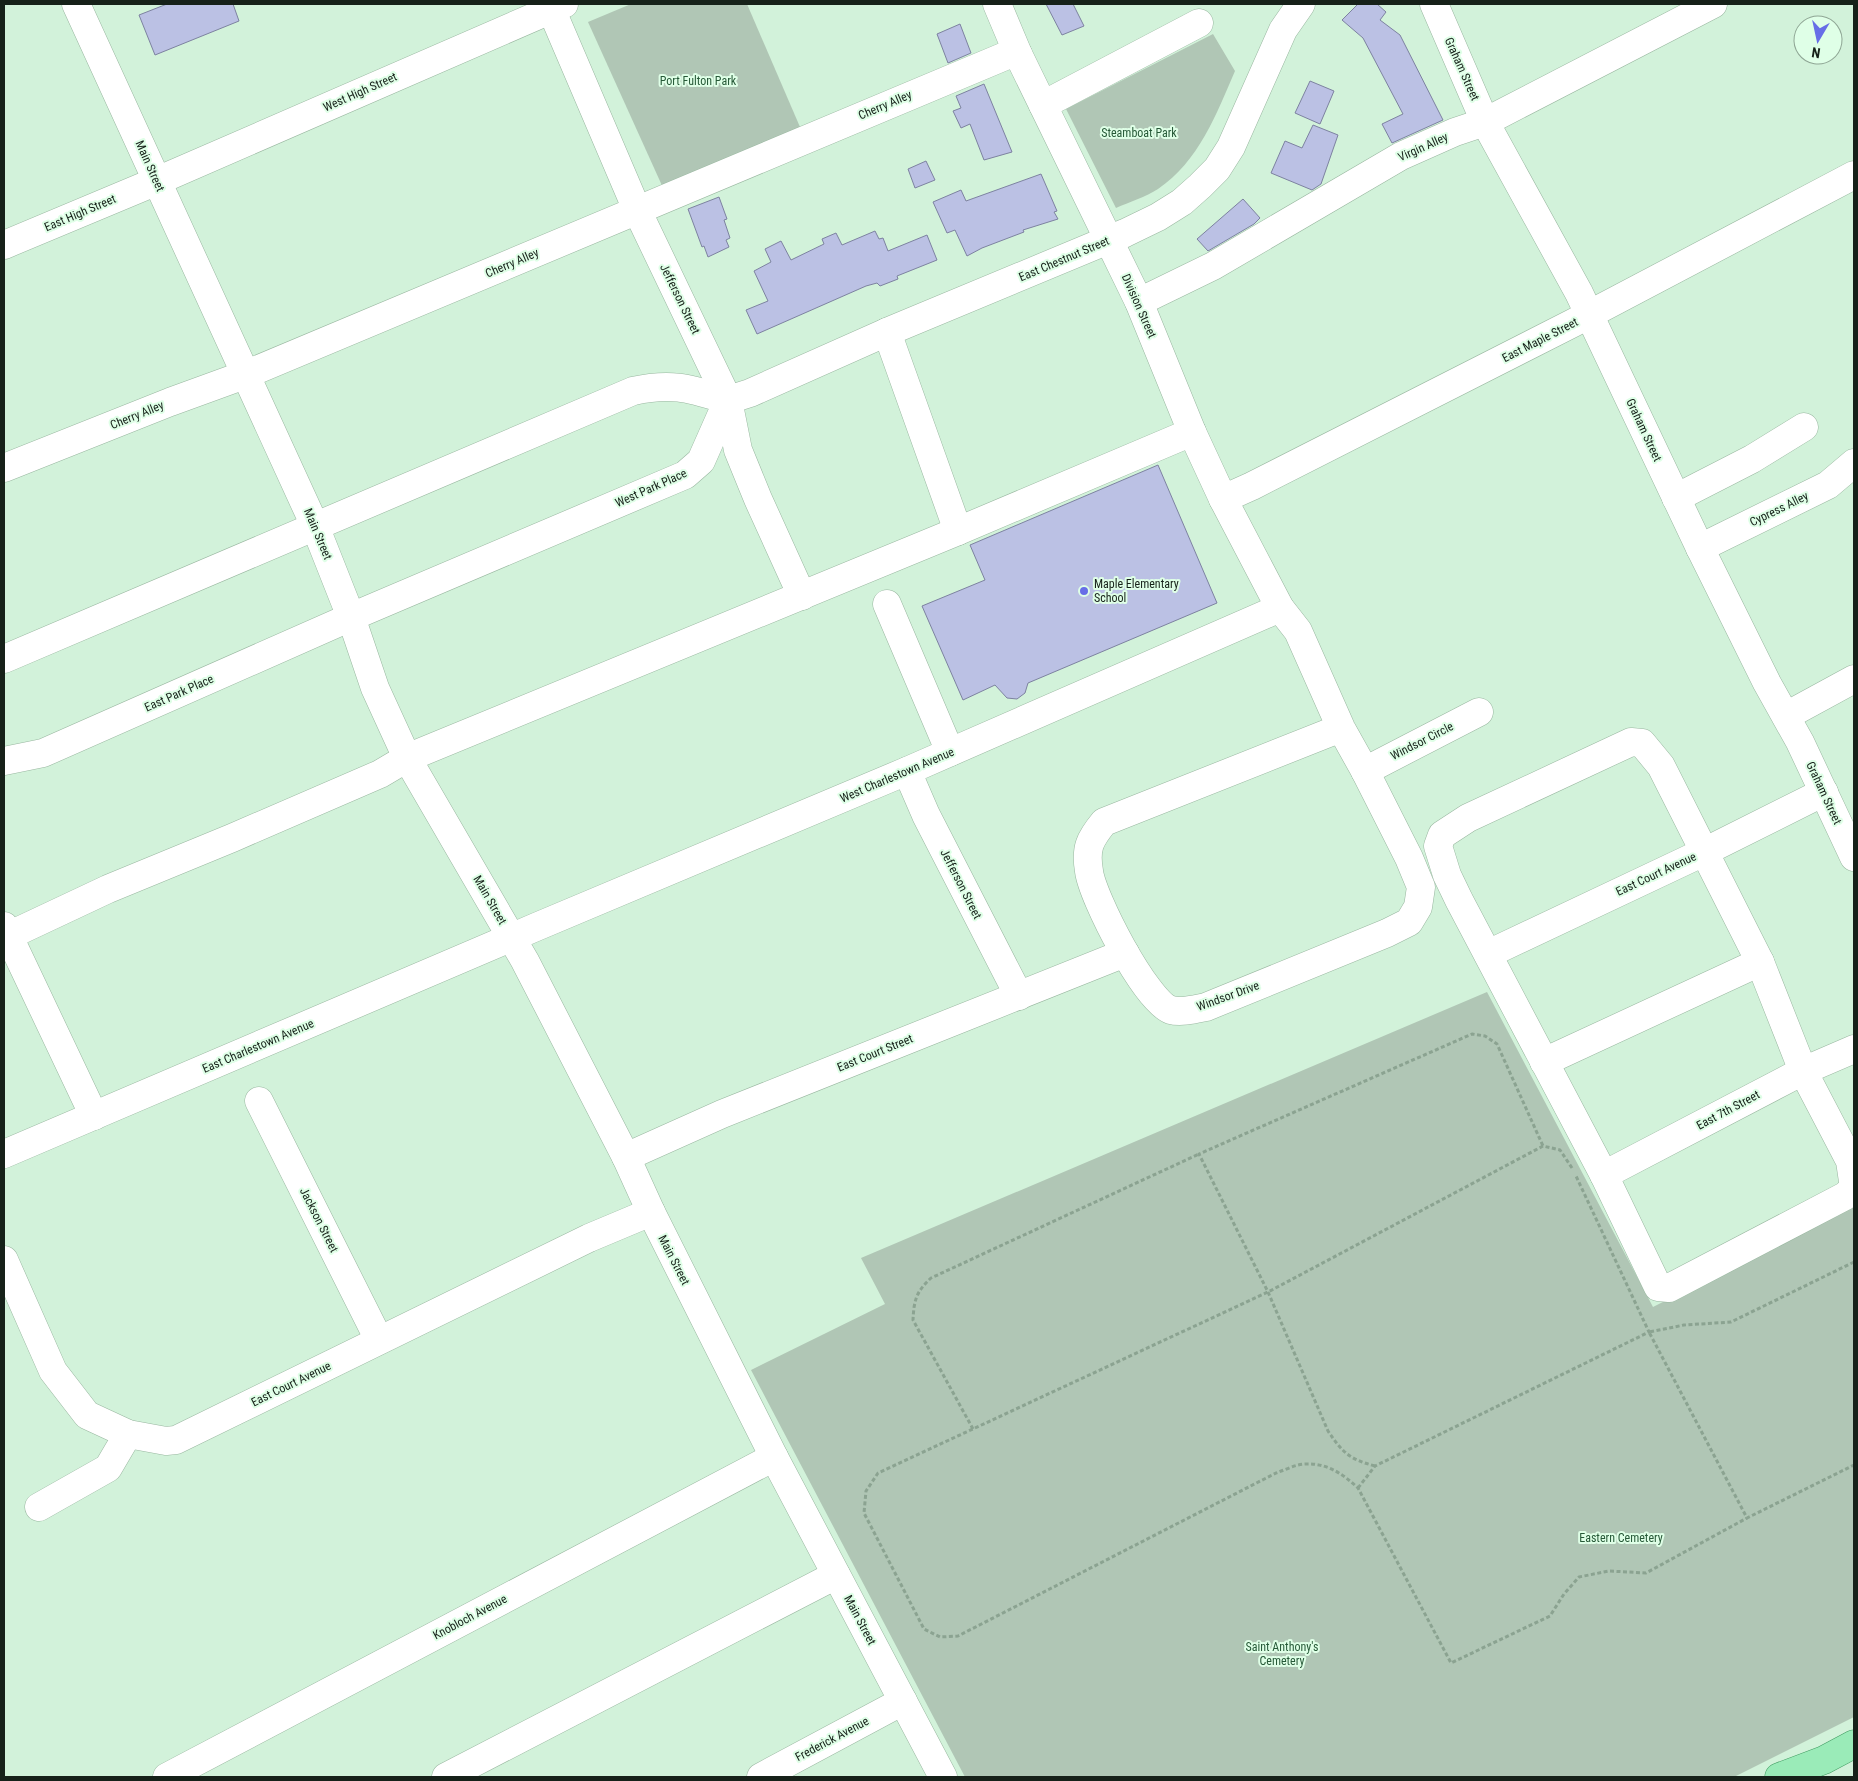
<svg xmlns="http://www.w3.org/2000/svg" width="1858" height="1781" font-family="'Roboto Condensed',sans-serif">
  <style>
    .green { fill: #b0c6b5 }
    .building { fill: #bbc1e4; stroke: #7d82a0 }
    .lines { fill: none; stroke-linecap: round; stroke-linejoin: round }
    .minor-casing { stroke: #99b7a0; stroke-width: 29 }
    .major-casing { stroke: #409b61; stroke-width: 29 }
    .path { stroke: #8ba391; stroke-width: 3; stroke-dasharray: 4 2.5; stroke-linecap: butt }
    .minor { stroke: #fff; stroke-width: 28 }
    .major { stroke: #9aebb8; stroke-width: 28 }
    .poi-dot { fill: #676ee7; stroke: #dfffe7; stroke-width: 2 }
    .labels { text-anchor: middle; stroke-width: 4; stroke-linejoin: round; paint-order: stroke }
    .street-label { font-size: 12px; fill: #162119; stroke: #dfffe7 }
    .park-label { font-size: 12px; fill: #265937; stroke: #dfffe7 }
    .poi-label { font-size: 12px; fill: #162119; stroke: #dfffe7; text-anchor: start }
  </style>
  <rect width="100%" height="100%" fill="#d2f2da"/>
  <g class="green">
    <polygon points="631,4 747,4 800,127 664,190 588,22"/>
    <path d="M1213,34l22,37c-19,44 -36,90 -77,118 -12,8 -29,13 -42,19l-50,-99z"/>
    <polygon points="1487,992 1653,1307 1854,1205 1854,1717 1734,1777 965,1777 751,1370 885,1304 861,1258"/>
  </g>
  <g class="building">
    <polygon points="167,4 233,4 239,21 155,55 139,15"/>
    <polygon points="1046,4 1073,4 1084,26 1062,35"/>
    <polygon points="1358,4 1377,4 1386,12 1380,20 1400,35 1443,120 1392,143 1382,124 1403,114 1363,38 1342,20"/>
    <polygon points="960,24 971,53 948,63 937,34"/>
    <polygon points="1310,81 1334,91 1320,124 1295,113"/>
    <polygon points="984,84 1012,152 984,160 970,124 961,128 953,111 961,108 956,96"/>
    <polygon points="1313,125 1338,135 1321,184 1312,190 1271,173 1285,141 1302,148"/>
    <polygon points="926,161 935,180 915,188 908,169"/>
    <polygon points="1041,174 1057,211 1054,212 1058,219 1023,230 1024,232 982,248 967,256 955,230 947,233 933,202 961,190 966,201"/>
    <polygon points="719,197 727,219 724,220 730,238 726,240 729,247 708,257 704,246 702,247 688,209"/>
    <polygon points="1243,199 1260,218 1254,224 1208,251 1197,239"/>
    <polygon points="875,231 879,239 883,238 888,251 927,235 937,260 897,276 898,279 880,286 877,283 866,286 757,334 746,310 768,301 754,271 771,262 765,249 781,241 791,260 824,244 822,239 836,233 842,245"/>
    <polygon points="1158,465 1217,603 1028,683 1025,693 1017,699 1007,698 995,685 963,700 922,606 985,580 970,545"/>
  </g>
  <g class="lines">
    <defs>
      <g id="minor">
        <polyline points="76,4 315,526 351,617 375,688 407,758 525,961 626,1157 651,1212 774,1457 943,1777"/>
        <polyline points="549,4 637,210 728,400 738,450 758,499 802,596"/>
        <path d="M997,4l21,50 121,248 53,130 31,67 57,109 18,23 43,97 24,43 44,87 12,29 -3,20 -9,15 -22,11 -181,74c-10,2 -25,6 -35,3 -25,-8 -79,-113 -82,-139 -4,-23 1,-32 15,-49l237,-94"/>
        <polyline points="1434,4 1485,122 1579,293 1700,548 1767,683 1800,742 1854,857"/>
        <polyline points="1043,105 1199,23"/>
        <polyline points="4,245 157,181 564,4"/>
        <polyline points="1139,302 1213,266 1401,156 1455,132 1485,122 1713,4"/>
        <polyline points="887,332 958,531"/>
        <polyline points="728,400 750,393 887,332 1125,233 1158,217 1182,202 1200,186 1217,169 1231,147 1283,30 1301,4"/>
        <polyline points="4,468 170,402 247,374 1010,54 1018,54"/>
        <polyline points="1676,498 1752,459 1804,427"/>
        <polyline points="1223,499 1252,486 1573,323 1854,175"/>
        <polyline points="1700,548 1828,485 1854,463"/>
        <polyline points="887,604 950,752"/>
        <path d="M4,659l629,-268c40,-9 58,-2 95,9"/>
        <polyline points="1786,716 1854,679"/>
        <polygon points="1631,742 1642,743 1661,766 1760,962 1803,1071 1850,1161 1854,1188 1845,1196 1669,1288 1658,1287 1604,1175 1459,900 1447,875 1438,846 1442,835 1468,818"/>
        <polyline points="4,761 43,753 351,617 685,475 701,461 728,400"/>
        <polyline points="907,771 926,815 1019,996"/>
        <polyline points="1365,771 1479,712"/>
        <polyline points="4,926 94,1116"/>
        <polyline points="8,936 108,889 232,838 380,774 407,758 958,531 1192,432"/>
        <polyline points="1488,954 1704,852 1824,792"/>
        <polyline points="1544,1062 1760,962"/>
        <polyline points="259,1101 379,1340"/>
        <polyline points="4,1154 536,927 907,771 1280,608"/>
        <polyline points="626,1157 722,1114 1125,953"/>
        <polyline points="1604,1175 1803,1071 1854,1049"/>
        <polyline points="4,1260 53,1371 87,1415 128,1434 166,1441 176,1440 589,1238 651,1212"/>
        <polyline points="39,1507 108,1468 128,1434"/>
        <polyline points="167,1777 774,1457"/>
        <polyline points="446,1777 836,1575"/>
        <polyline points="761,1777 903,1701"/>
      </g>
      <polyline id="major" points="1779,1777 1824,1760 1854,1744"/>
    </defs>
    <use href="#minor" class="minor-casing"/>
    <use href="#major" class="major-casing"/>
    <g class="path">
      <path d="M1572,1168l-12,-18 -17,-4 -275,146 -390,181 -12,18 -2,22 60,116 16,8 18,-1 318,-163c9,-3 20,-9 30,-9 21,-1 37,10 52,24l93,175 99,-47 14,-22 15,-17 30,-6 37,2 101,-55"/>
      <polyline points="1854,1262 1731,1322 1684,1325 1649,1332 1747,1518 1854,1465"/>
      <path d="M973,1429l-60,-109c1,-20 3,-28 18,-42l268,-124"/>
      <path d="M1375,1466c-26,-7 -32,-13 -47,-35l-60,-139 -69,-138 273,-120 13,2 12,8 46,102"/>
      <polyline points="1358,1488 1375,1466 1649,1332 1576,1176"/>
    </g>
    <use href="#minor" class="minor"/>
    <use href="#major" class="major"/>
  </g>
  <circle class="poi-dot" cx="1084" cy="591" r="5"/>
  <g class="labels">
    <g class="street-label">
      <text transform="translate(1462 69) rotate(66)" y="4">Graham Street</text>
      <text transform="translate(360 92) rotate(-24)" y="4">West High Street</text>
      <text transform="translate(885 105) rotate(-23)" y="4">Cherry Alley</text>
      <text transform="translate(1423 147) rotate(-24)" y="4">Virgin Alley</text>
      <text transform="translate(150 166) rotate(66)" y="4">Main Street</text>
      <text transform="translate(80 213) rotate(-23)" y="4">East High Street</text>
      <text transform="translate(1064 259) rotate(-23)" y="4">East Chestnut Street</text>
      <text transform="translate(512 263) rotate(-23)" y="4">Cherry Alley</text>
      <text transform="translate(680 299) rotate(64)" y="4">Jefferson Street</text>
      <text transform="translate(1139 306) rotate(66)" y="4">Division Street</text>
      <text transform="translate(1540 340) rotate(-27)" y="4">East Maple Street</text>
      <text transform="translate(137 415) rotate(-22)" y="4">Cherry Alley</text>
      <text transform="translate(1644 430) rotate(65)" y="4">Graham Street</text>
      <text transform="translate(651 488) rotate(-24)" y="4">West Park Place</text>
      <text transform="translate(1779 509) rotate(-26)" y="4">Cypress Alley</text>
      <text transform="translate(318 534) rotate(67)" y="4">Main Street</text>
      <text transform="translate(179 693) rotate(-24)" y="4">East Park Place</text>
      <text transform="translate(1422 741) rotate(-27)" y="4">Windsor Circle</text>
      <text transform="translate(897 775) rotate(-23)" y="4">West Charlestown Avenue</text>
      <text transform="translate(1824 793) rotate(65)" y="4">Graham Street</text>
      <text transform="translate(1656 874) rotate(-25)" y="4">East Court Avenue</text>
      <text transform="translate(961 884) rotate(63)" y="4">Jefferson Street</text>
      <text transform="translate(490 900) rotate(60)" y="4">Main Street</text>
      <text transform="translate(1228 996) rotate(-20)" y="4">Windsor Drive</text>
      <text transform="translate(258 1046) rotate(-23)" y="4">East Charlestown Avenue</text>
      <text transform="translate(875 1053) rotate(-22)" y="4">East Court Street</text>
      <text transform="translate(1728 1110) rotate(-28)" y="4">East 7th Street</text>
      <text transform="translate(319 1220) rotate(63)" y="4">Jackson Street</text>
      <text transform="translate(674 1260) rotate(63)" y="4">Main Street</text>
      <text transform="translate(291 1384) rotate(-26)" y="4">East Court Avenue</text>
      <text transform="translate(470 1617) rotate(-28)" y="4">Knobloch Avenue</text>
      <text transform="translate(860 1620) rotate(62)" y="4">Main Street</text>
      <text transform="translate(832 1739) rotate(-28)" y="4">Frederick Avenue</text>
    </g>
    <g class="park-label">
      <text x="698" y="85">Port Fulton Park</text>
      <text x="1139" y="137">Steamboat Park</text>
      <text x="1621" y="1542">Eastern Cemetery</text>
      <text x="1282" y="1651">Saint Anthony's<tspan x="1282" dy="14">Cemetery</tspan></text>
    </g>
    <g class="poi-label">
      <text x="1094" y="588">Maple Elementary<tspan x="1094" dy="14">School</tspan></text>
    </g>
  </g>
  <rect width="1858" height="1781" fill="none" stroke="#162119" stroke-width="10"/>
  <g transform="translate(1818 40) rotate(189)"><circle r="24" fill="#dfffe7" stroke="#8fa695"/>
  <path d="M0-4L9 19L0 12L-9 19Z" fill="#676ee7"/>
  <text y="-8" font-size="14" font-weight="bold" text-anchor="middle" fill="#162119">N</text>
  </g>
</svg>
